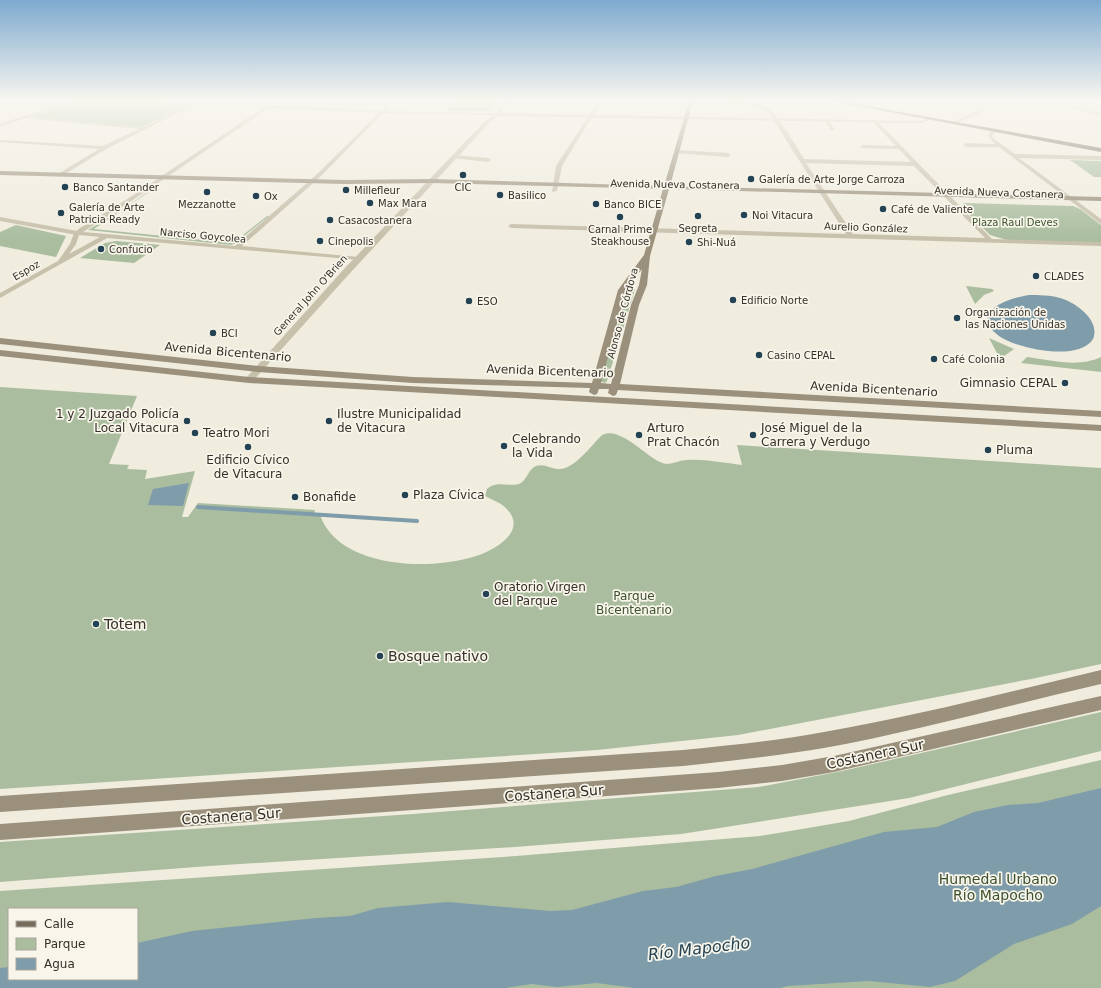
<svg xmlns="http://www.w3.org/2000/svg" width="1101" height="988" font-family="'DejaVu Sans',sans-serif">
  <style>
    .green { fill: #aabd9f; fill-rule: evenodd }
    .water { fill: #7f9caa }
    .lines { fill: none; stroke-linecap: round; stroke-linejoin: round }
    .stream { stroke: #7f9caa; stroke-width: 4 }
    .minor { fill: #c7c0ab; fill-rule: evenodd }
    .tertiary { fill: #c7c0ab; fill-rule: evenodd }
    .secondary { fill: #9a907c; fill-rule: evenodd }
    .primary { fill: #766c5c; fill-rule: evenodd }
    .poi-dot { fill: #234253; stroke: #f8f5ea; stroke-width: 1.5 }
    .labels { text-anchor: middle; stroke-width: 3.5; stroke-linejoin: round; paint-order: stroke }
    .far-poi-label { font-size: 10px; fill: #353029; stroke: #f8f5ea; text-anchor: start }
    .far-street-label { font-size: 10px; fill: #353029; stroke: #f8f5ea }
    .far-park-label { font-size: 10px; fill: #3b512f; stroke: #f8f5ea }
    .street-label { font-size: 12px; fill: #353029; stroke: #f8f5ea }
    .poi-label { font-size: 12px; fill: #353029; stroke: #f8f5ea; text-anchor: start }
    .park-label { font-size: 12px; fill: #3b512f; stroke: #f8f5ea }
    .near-poi-label { font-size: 14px; fill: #353029; stroke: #f8f5ea; text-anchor: start }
    .near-street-label { font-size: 14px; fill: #353029; stroke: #f8f5ea }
    .near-park-label { font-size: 14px; fill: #3b512f; stroke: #f8f5ea }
    .near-water-label { font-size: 16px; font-style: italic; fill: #234253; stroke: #f8f5ea }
  </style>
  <rect width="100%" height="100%" fill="#f0ecde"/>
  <g class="green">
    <polygon points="78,101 145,101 189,104 142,127 29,117"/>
    <polygon points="455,101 498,101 488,111 445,111"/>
    <polygon points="1070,160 1101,161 1101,177 1094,177"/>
    <polygon points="159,184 161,184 94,229 233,243 267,216 269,216 234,244 231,245 88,230 129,205"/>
    <polygon points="964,203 1073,206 1080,209 1101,225 1101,243 1007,240 990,235 961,206"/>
    <polygon points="16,225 66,236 56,257 0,246 0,232"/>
    <polygon points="116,241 160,245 134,263 80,258 105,243"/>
    <polygon points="966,286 992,289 994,291 984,295 975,304"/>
    <polygon points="629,289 635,289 607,381 605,383 602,382 600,381"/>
    <polygon points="989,338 1014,349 1000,359"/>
    <path d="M1027,357c24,3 51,11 74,0v15l-80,-9z"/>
    <path d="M0,387l137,9 -28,68 20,1 -2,4 20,1 -2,9 50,-8 -13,46h6l10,-14 117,7 -1,4 6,1c19,54 111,56 156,41 23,-7 56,-29 25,-52 -5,-3 -11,-5 -16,-8l2,-7c10,-9 21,-2 32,-5 9,-4 8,-14 17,-18 8,-3 15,3 24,3 14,0 32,-24 42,-34 18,-9 42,20 58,27 9,5 18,-2 27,-2 18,-1 37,3 55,5l-5,-20 364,23v196l-70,15 -293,56 -141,15 -597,39z"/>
    <polygon points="1101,712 1101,751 909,798 681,834 515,847 209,866 0,882 0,842 413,814 759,787 842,771"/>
    <path d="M1101,760v228h-1101v-97l516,-35 244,-20 89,-15 99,-26zM9,909h128v70h-128z"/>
  </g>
  <g class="water">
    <path d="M1029,295c10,0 21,0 31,3 15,4 41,22 33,41 -14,23 -76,10 -94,-3 -32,-24 10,-38 30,-41z"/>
    <polygon points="189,483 183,506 148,505 153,489"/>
    <polygon points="1101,788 1101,906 1072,924 1014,944 955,981 930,987 869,981 788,986 780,988 635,988 597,983 557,987 532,984 505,988 0,988 0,968 9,967 9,979 137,979 137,943 192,931 316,918 350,916 378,908 448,902 550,911 572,910 643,891 676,887 716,876 752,869 884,832 937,827 974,812 1008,805 1038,803"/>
  </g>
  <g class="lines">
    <polyline class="stream" points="198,507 417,521"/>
    <g class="minor">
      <polygon points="391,101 395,101 320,177 242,246 358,257 361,259 360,260 107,238 104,236 107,234 235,246 316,175"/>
      <polygon points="504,101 535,103 537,104 535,105 506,103"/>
      <polygon points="598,101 602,101 562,166 557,191 552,192 556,166"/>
      <path d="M713,101c15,-1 50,-1 60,11 11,12 22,33 31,47l107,3 -12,-13 -38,-1v-2l2,-1 33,1 -23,-24 4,-1 115,118 109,3v4l-590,-18 -3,-2 3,-2 335,10 -77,-121 -18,-7zM806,163l108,3 71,72 -132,-4z"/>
      <path d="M943,101c14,-1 28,8 40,8 9,-1 15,-9 24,-8l-50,22 -2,-2 25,-11z"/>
      <polygon points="1036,101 1043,101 1101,113 1101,115"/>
      <polygon points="194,102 198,103 106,149 60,177 57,175 58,174 99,149 0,142 0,140 103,146 139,129 22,118 24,117 144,127"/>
      <polygon points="824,120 828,120 835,130 831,130"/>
      <polygon points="991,129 995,130 992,136 994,139 1015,154 1101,156 1101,160 1019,158 1101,219 1101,224 999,147 966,147 963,145 966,143 995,144 988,136"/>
      <polygon points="677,150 728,153 731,155 728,157 675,153 675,151"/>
      <polygon points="454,155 488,158 491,160 488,162 452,158 451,157"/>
      <polygon points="0,217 77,231 80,233 77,235 0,221"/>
    </g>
    <g class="tertiary">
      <polygon points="68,101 74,101 0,127 0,124"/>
      <path d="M162,101l105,4 3,-1 2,1 110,6 114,2 9,-12h4l-9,12 409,8h12l8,-3 2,1 -9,4h-13l-411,-7 -9,7 -138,149 -99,110h-6l-2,-2 2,-2 99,-110 140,-147 9,-6 -112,-2 -113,-5 -136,92 -50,32 24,2 2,1v2l-109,61v-5l58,-32 12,-17 4,-11 6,-5 49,-30 135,-91zM79,235l21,2 -31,17 7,-10z"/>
    </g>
    <g class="secondary">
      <path d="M689,101h4l-23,85 431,11v4l-432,-12 -19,67 -3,29 -8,20 -19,79 481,27v6l-483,-27 -2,5 -3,1 -5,-3 1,-4h-10l-2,5 -3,1 -5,-3 1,-4 -177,-5 -155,-11 -258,-28v-6l258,28 155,11 179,6 26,-93 26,-35 19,-66 -232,-6 -86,1 -345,-9v-4l345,9 86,-1 233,7zM642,269l-3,16 -8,20 -20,79 -10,-1 25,-93z"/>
      <polygon points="0,350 249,377 1101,425 1101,431 249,383 0,356"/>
      <path d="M1101,670v14c-92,21 -184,47 -277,64 -47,8 -94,13 -141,18l-683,46v-16l683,-46c47,-5 94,-9 141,-18 93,-16 185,-40 277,-62z"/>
      <polygon points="1101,696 1101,710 834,772 782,781 718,788 0,840 0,824 718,772 782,765 834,756"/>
    </g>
    <polygon class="primary" points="831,101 839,101 1101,148 1101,152"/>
  </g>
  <linearGradient id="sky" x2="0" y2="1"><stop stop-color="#7eaacf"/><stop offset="0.42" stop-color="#f8f6f0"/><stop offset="1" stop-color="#f8f6f0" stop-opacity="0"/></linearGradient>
  <rect width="1101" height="239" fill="url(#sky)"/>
  <g class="poi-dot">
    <circle cx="463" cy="175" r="4"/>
    <circle cx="751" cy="179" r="4"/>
    <circle cx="65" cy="187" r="4"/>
    <circle cx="346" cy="190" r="4"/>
    <circle cx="207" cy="192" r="4"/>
    <circle cx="500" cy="195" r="4"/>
    <circle cx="256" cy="196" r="4"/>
    <circle cx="370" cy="203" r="4"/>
    <circle cx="596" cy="204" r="4"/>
    <circle cx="883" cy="209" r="4"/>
    <circle cx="61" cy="213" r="4"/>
    <circle cx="744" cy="215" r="4"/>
    <circle cx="698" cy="216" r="4"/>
    <circle cx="620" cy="217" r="4"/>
    <circle cx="330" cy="220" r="4"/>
    <circle cx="320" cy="241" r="4"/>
    <circle cx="689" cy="242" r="4"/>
    <circle cx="101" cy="249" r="4"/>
    <circle cx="1036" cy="276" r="4"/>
    <circle cx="733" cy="300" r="4"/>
    <circle cx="469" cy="301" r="4"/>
    <circle cx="957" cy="318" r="4"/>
    <circle cx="213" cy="333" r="4"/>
    <circle cx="759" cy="355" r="4"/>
    <circle cx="934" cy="359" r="4"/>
    <circle cx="1065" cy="383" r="4"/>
    <circle cx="187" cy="421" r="4"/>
    <circle cx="329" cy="421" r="4"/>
    <circle cx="195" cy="433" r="4"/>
    <circle cx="639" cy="435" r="4"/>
    <circle cx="753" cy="435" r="4"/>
    <circle cx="504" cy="446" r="4"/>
    <circle cx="248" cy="447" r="4"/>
    <circle cx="988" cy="450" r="4"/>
    <circle cx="405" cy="495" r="4"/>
    <circle cx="295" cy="497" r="4"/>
    <circle cx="486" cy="594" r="4"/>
    <circle cx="96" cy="624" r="4"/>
    <circle cx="380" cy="656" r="4"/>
  </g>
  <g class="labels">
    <g class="far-poi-label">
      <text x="759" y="183">Galería de Arte Jorge Carroza</text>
      <text x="73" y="191">Banco Santander</text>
      <text x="463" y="191" text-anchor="middle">CIC</text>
      <text x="354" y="194">Millefleur</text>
      <text x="508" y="199">Basilico</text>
      <text x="264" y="200">Ox</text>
      <text x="378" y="207">Max Mara</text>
      <text x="207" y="208" text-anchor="middle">Mezzanotte</text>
      <text x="604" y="208">Banco BICE</text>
      <text x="69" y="211">Galería de Arte<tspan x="69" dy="12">Patricia Ready</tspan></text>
      <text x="891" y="213">Café de Valiente</text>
      <text x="752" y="219">Noi Vitacura</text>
      <text x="338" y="224">Casacostanera</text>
      <text x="698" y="232" text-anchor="middle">Segreta</text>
      <text x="620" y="233" text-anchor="middle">Carnal Prime<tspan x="620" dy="12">Steakhouse</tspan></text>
      <text x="328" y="245">Cinepolis</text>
      <text x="697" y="246">Shi-Nuá</text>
      <text x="109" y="253">Confucio</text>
      <text x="1044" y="280">CLADES</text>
      <text x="741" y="304">Edificio Norte</text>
      <text x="477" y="305">ESO</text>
      <text x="965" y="316">Organización de<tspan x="965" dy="12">las Naciones Unidas</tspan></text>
      <text x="221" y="337">BCI</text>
      <text x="767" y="359">Casino CEPAL</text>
      <text x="942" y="363">Café Colonia</text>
    </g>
    <g class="far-street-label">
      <text transform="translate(675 184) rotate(1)" y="4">Avenida Nueva Costanera</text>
      <text transform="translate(999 192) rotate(2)" y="4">Avenida Nueva Costanera</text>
      <text transform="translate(866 227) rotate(2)" y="4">Aurelio González</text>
      <text transform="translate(203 235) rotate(5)" y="4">Narciso Goycolea</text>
      <text transform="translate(26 270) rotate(-30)" y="4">Espoz</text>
      <text transform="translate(310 295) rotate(-48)" y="4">General John O'Brien</text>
      <text transform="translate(622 313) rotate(-75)" y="4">Alonso de Córdova</text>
    </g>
    <g class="far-park-label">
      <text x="1015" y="226">Plaza Raul Deves</text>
    </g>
    <g class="street-label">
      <text transform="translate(228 352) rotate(5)" y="4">Avenida Bicentenario</text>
      <text transform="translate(550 371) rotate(2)" y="4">Avenida Bicentenario</text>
      <text transform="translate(874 389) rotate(3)" y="4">Avenida Bicentenario</text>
    </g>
    <g class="poi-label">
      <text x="1057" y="387" text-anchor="end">Gimnasio CEPAL</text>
      <text x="179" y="418" text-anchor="end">1 y 2 Juzgado Policía<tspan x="179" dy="14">Local Vitacura</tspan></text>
      <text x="337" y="418">Ilustre Municipalidad<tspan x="337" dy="14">de Vitacura</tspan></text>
      <text x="647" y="432">Arturo<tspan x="647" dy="14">Prat Chacón</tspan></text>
      <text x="761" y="432">José Miguel de la<tspan x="761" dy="14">Carrera y Verdugo</tspan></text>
      <text x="203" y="437">Teatro Mori</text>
      <text x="512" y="443">Celebrando<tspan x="512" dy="14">la Vida</tspan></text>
      <text x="996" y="454">Pluma</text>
      <text x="248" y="464" text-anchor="middle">Edificio Cívico<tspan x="248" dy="14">de Vitacura</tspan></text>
      <text x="413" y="499">Plaza Cívica</text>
      <text x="303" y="501">Bonafide</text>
      <text x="494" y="591">Oratorio Virgen<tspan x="494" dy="14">del Parque</tspan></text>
    </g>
    <g class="park-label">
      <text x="634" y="600">Parque<tspan x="634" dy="14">Bicentenario</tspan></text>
    </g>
    <g class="near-poi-label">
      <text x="104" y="629">Totem</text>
      <text x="388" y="661">Bosque nativo</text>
    </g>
    <g class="near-street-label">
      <text transform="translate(875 754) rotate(-12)" y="5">Costanera Sur</text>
      <text transform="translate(554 793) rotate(-4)" y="5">Costanera Sur</text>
      <text transform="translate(231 816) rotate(-4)" y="5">Costanera Sur</text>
    </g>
    <g class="near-park-label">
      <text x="998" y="884">Humedal Urbano<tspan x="998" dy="16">Río Mapocho</tspan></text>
    </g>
    <g class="near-water-label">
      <text transform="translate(699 948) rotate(-7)" y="6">Río Mapocho</text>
    </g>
  </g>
  <rect x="8" y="908" width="130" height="72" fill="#f8f5ea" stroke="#aaa69d"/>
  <rect x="16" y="921" width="20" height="6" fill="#766c5c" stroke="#aaa69d"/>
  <text x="44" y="928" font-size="12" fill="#353029">Calle</text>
  <rect x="16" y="938" width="20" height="12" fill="#aabd9f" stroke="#aaa69d"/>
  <text x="44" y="948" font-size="12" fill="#353029">Parque</text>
  <rect x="16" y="958" width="20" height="12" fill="#7f9caa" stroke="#aaa69d"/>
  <text x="44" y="968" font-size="12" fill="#353029">Agua</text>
</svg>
